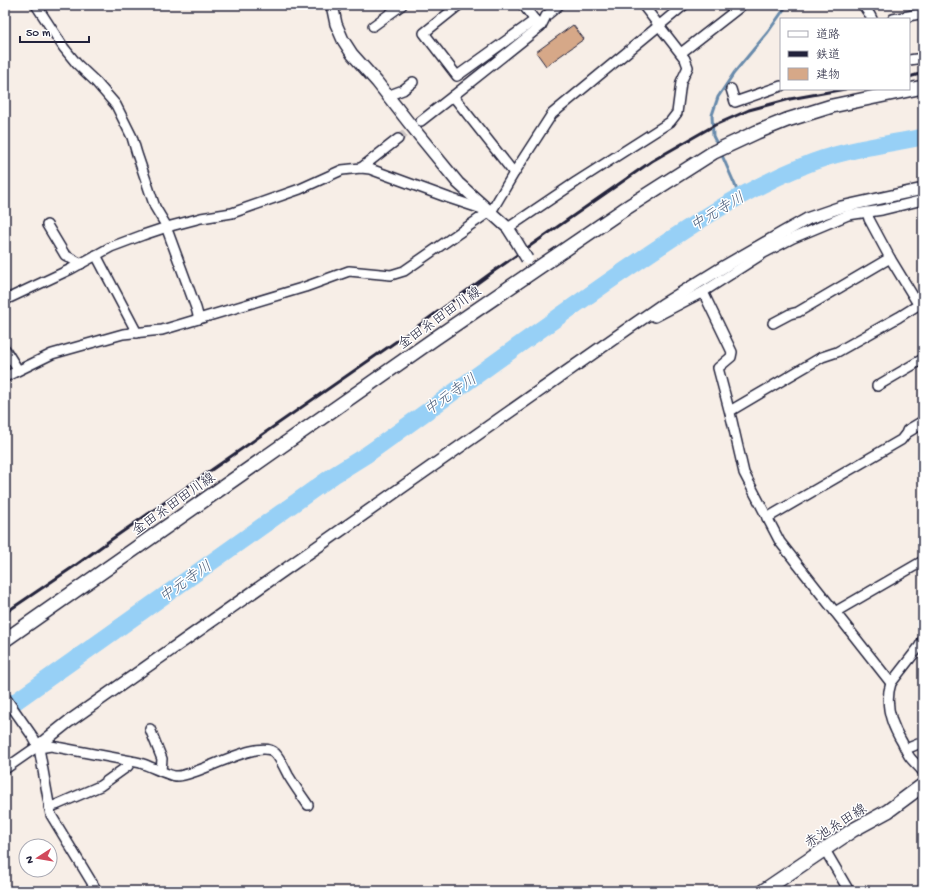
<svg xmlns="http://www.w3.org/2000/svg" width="928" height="896" font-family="'Gochi Hand','Klee One',sans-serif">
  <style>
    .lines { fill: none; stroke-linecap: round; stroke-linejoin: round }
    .stream { stroke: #688aab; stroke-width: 3 }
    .river { stroke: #97d0f6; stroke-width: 17 }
    .building { fill: #d6a888; stroke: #22223b }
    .minor-tunnel { stroke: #ccc5c5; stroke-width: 9; stroke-dasharray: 9 4.5; stroke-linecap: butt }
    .minor-casing { stroke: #22223b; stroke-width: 12 }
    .tertiary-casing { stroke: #22223b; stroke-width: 14 }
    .secondary-casing { stroke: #22223b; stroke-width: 16 }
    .minor { stroke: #fff; stroke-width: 9 }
    .tertiary { stroke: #fff; stroke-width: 11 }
    .secondary { stroke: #fff; stroke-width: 13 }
    .rail { stroke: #22223b; stroke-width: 3 }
    .tertiary-bridge-casing { stroke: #22223b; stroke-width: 14; stroke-linecap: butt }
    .tertiary-bridge { stroke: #fff; stroke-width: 11 }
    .labels { text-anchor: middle; stroke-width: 3; stroke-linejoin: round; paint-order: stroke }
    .street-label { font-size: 14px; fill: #22223b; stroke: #fff }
    .water-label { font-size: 15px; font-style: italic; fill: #4b5f7c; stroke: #fff }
  </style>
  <rect width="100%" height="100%" fill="#f7eee7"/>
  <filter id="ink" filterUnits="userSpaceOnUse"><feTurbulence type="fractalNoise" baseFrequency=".025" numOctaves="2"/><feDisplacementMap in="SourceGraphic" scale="8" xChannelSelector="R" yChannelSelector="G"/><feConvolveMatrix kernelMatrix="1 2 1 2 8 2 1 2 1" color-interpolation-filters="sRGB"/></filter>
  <g filter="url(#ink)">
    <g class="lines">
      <g class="stream">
        <polyline points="718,146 713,136 712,115 718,97 734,73 768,32 787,5"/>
        <polyline points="721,153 735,185 739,197"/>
      </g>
      <path class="river" d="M5,709l329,-234 32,-20c84,-60 167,-121 252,-180 59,-40 118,-82 185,-109 37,-16 81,-21 120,-29"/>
    </g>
    <polygon class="building" points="573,25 584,39 546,66 536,52"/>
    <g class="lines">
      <polyline class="minor-tunnel" points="398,139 418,123"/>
      <defs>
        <g id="minor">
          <polyline points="36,5 64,48 77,64 96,82 116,105 132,137 137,154 155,207 167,227 168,232 196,308 199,319"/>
          <polyline points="459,5 424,33 457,76 535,20"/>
          <polyline points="523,5 538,24"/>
          <polyline points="863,5 870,15 872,19"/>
          <polyline points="893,19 919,14 923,12"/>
          <polyline points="373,26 402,5"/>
          <polyline points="681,53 740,7"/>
          <polyline points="909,60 923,58"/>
          <polyline points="731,89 735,102 781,86"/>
          <polyline points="387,96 403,90 413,82"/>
          <polyline points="453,96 514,173"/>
          <polyline points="421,121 453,96 541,26 546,16 559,5"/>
          <polyline points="361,168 398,139"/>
          <polyline points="867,212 869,219 890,258"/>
          <polyline points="47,225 65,255 81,264"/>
          <polyline points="508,228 576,182 670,122 677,113 681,82 688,67 685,59 643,5"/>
          <polyline points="96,255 137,333"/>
          <polyline points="703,292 732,352 731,357 718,368 732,421 744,473 780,542 891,683"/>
          <polyline points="5,300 71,269 111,247 143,235 167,227 201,218 232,213 300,189 342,170 361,168 370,169 449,198 488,211"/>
          <polyline points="649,314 655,317 703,292 764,253 793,238 848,215 882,210 923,200"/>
          <polyline points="773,323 790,314 798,312 890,258 918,304"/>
          <polyline points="5,349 18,370"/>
          <polyline points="5,377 52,354 123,334 162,330 305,287 349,271 391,275 404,271 489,212 491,212 514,173 552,114 684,5"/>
          <polyline points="877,386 923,359"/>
          <polyline points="730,411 822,357 837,352 899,317 923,302"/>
          <polyline points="767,518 901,440 908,431"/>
          <polyline points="835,612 923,561"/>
          <path d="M923,640l-4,7 -28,36c-7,21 0,41 11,59 2,4 4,9 7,14 4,6 10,10 14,16"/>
          <polyline points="5,697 33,737 39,748 51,815 97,891"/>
          <polyline points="150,729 162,759 161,771"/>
          <path d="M39,748l12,-2 80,15c4,1 8,1 12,3 7,2 28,13 34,12 21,0 83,-39 98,-23 5,5 10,16 13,22 6,10 13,20 20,30"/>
          <polyline points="906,749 923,742"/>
          <polyline points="5,769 38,746"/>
          <polyline points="49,807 56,805 100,786 128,766 131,761"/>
          <polyline points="825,850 849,891"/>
        </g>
        <g id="tertiary">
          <polyline points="332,5 336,24 343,40 352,54 377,82 409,123 458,183 508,228 515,239"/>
          <polyline points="908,431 923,422"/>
          <polyline points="38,746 68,722 626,330 662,305 725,266 784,232 809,218 841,207 923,189"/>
        </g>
        <g id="secondary">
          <polyline points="5,640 434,339 623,210 714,152 757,132 787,120 832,106 923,87"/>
          <polyline points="763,891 853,830 888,811 923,785"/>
        </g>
      </defs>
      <use href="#minor" class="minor-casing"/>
      <use href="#tertiary" class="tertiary-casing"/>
      <use href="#secondary" class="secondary-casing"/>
      <use href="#minor" class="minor"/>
      <use href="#tertiary" class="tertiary"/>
      <use href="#secondary" class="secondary"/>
      <g class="rail">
        <polyline points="909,77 923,73"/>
        <polyline points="5,613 76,565 112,539 407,334 494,271 652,161 715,125 749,110 790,99 845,89"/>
      </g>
      <defs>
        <polyline id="tertiary-bridge" points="515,239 527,259"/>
      </defs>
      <use href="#tertiary-bridge" class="tertiary-bridge-casing"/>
      <use href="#tertiary-bridge" class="tertiary-bridge"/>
    </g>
  </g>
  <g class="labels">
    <g class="street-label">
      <text transform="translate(439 317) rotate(-35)" y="5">金田糸田田川線</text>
      <text transform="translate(173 503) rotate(-35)" y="5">金田糸田田川線</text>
      <text transform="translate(835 825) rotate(-32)" y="5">赤池糸田線</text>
    </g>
    <g class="water-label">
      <text transform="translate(717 211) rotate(-31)" y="5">中元寺川</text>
      <text transform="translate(450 394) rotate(-35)" y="5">中元寺川</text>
      <text transform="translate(185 581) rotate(-35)" y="5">中元寺川</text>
    </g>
  </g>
  <rect width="928" height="896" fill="none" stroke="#fff" stroke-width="20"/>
  <rect x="10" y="10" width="908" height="876" fill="none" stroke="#22223b" stroke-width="1.5" filter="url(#ink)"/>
  <rect x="780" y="18" width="130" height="72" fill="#ffffff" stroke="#a7a7b1"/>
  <rect x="788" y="31" width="20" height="6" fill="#ffffff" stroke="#a7a7b1"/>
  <text x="816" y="38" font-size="12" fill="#22223b">道路</text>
  <rect x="788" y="51" width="20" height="6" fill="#22223b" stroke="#a7a7b1"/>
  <text x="816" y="58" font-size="12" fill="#22223b">鉄道</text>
  <rect x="788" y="68" width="20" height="12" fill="#d6a888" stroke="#a7a7b1"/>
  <text x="816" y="78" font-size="12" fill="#22223b">建物</text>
  <g transform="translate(38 858) rotate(258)"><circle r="19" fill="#ffffff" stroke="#a7a7b1"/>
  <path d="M0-3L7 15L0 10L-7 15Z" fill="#d1495b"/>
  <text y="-6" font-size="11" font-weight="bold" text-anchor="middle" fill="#22223b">N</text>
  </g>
  <path d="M20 36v6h69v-6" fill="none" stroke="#22223b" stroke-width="2"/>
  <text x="26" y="36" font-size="12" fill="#22223b" stroke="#ffffff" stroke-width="3" paint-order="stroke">50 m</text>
</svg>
